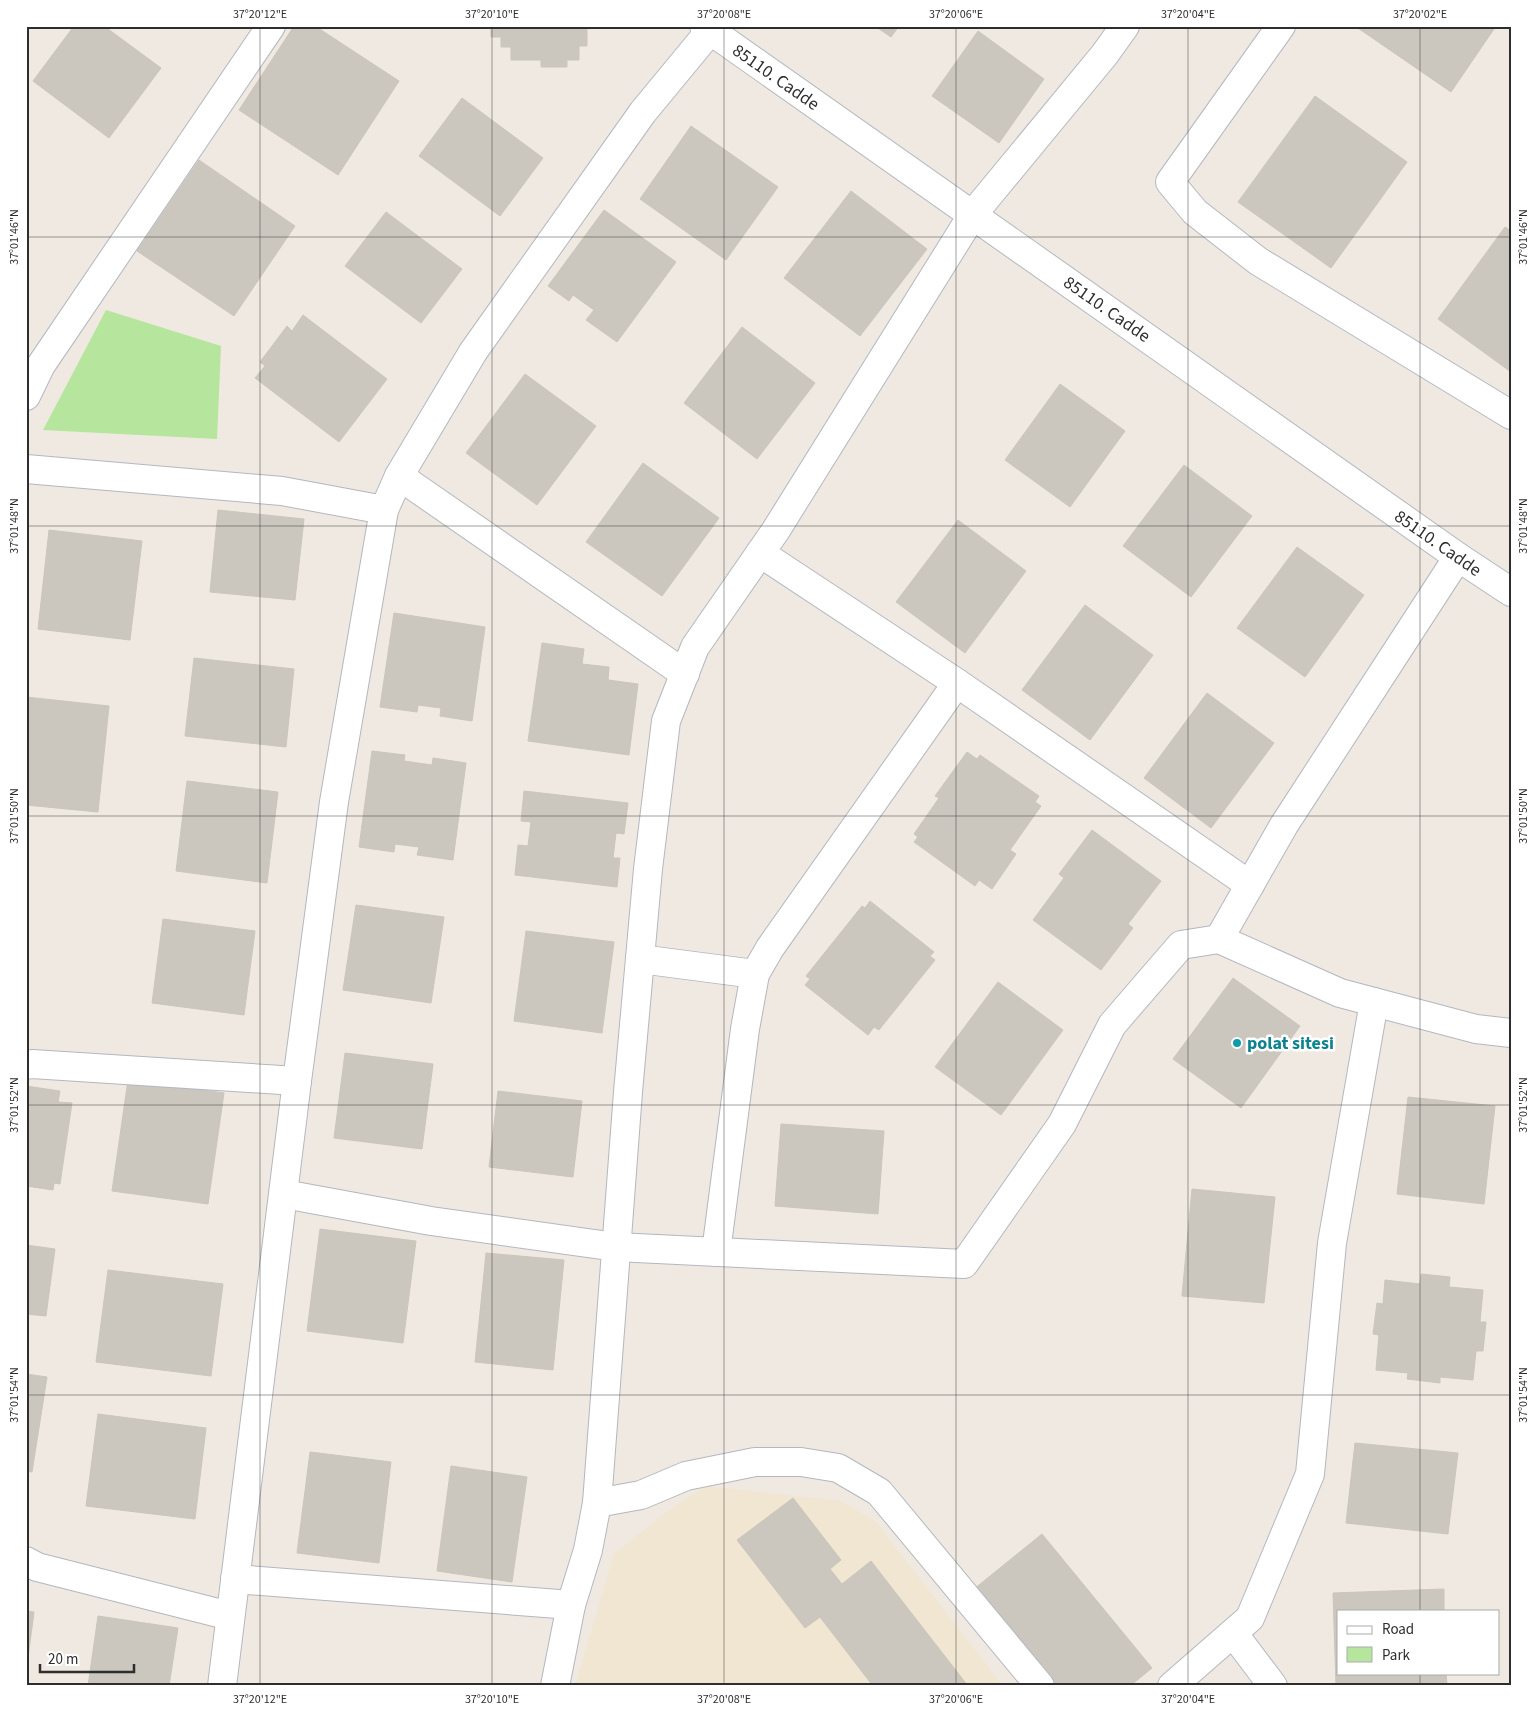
<svg xmlns="http://www.w3.org/2000/svg" width="1537" height="1712" font-family="'Source Sans 3',sans-serif">
  <style>
    .education { fill: #f0e6d1 }
    .green { fill: #b6e59e }
    .building { fill: #cbc7bf; stroke: #cbc5ba }
    .lines { fill: none; stroke-linecap: round; stroke-linejoin: round }
    .minor-casing { stroke: #b4b7c1; stroke-width: 30 }
    .minor { stroke: #fff; stroke-width: 28 }
    .ticks { fill: none; stroke: #2e2e2e; stroke-width: 1; stroke-opacity: 0.45 }
    .culture-dot { fill: #0f9aa8; stroke: #fff; stroke-width: 2 }
    .labels { text-anchor: middle; stroke-width: 5; stroke-linejoin: round; paint-order: stroke }
    .street-label { font-size: 18px; fill: #2e2e2e; stroke: #fff }
    .culture-label { font-size: 18px; font-weight: bold; fill: #0d838f; stroke: #fff; text-anchor: start }
    .neatline { fill: none; stroke: #2e2e2e; stroke-width: 2 }
    .ticks-label { font-size: 12px; text-anchor: middle; fill: #2e2e2e }
  </style>
  <rect width="100%" height="100%" fill="#efe9e1"/>
  <polygon class="education" points="706,1486 841,1501 876,1522 1003,1686 575,1686 614,1554 665,1513"/>
  <polygon class="green" points="106,310 221,346 217,439 43,430"/>
  <g class="building">
    <polygon points="74,26 104,26 161,68 109,138 33,81"/>
    <polygon points="294,26 315,26 399,81 338,175 239,110"/>
    <polygon points="491,26 587,26 587,46 579,46 579,60 567,60 567,67 541,67 541,60 511,60 511,47 501,47 501,37 491,37"/>
    <polygon points="875,26 899,26 891,37"/>
    <polygon points="1355,26 1496,26 1451,92"/>
    <polygon points="978,31 1044,79 999,143 932,96"/>
    <polygon points="1315,96 1407,162 1331,268 1238,202"/>
    <polygon points="462,98 543,158 500,216 419,156"/>
    <polygon points="691,126 778,187 726,260 640,199"/>
    <polygon points="199,160 295,226 234,316 137,251"/>
    <polygon points="851,191 927,249 860,336 784,278"/>
    <polygon points="604,210 676,262 617,342 586,320 594,310 573,295 569,301 548,286"/>
    <polygon points="386,212 462,269 421,323 345,266"/>
    <polygon points="1505,227 1511,231 1511,372 1438,319"/>
    <polygon points="303,315 387,379 339,442 255,378 265,366 260,362 287,326 292,331"/>
    <polygon points="742,327 815,383 757,459 684,403"/>
    <polygon points="525,374 596,426 537,505 466,453"/>
    <polygon points="1060,384 1125,431 1070,507 1005,460"/>
    <polygon points="643,463 719,518 662,596 586,542"/>
    <polygon points="1184,465 1252,516 1191,597 1123,546"/>
    <polygon points="218,510 304,519 295,600 210,592"/>
    <polygon points="958,520 1026,571 965,653 896,602"/>
    <polygon points="49,530 142,541 130,640 38,629"/>
    <polygon points="1297,547 1364,595 1305,677 1237,628"/>
    <polygon points="1085,605 1153,655 1090,740 1022,690"/>
    <polygon points="394,613 485,627 472,721 440,716 441,708 418,705 417,712 380,707"/>
    <polygon points="542,643 584,649 582,664 609,667 608,680 638,684 629,755 528,741"/>
    <polygon points="194,658 294,669 286,747 185,736"/>
    <polygon points="1207,693 1274,743 1211,828 1144,778"/>
    <polygon points="26,697 109,706 98,812 26,805"/>
    <polygon points="372,751 405,755 404,761 432,765 433,758 466,763 453,860 417,855 419,847 395,844 394,852 359,847"/>
    <polygon points="967,752 977,759 980,755 1039,796 1035,802 1041,806 1010,850 1016,854 992,889 979,880 975,886 914,842 918,837 914,834 939,798 935,796"/>
    <polygon points="187,781 278,792 267,883 176,871"/>
    <polygon points="524,791 628,803 624,834 616,833 613,858 620,858 617,887 515,875 518,845 528,846 531,822 521,821"/>
    <polygon points="1092,830 1161,881 1128,924 1133,928 1101,970 1033,920 1064,878 1059,874"/>
    <polygon points="870,901 934,952 930,956 935,960 879,1030 874,1027 868,1035 805,985 810,979 806,976 862,906 865,908"/>
    <polygon points="356,905 444,917 431,1003 343,990"/>
    <polygon points="163,919 255,931 244,1015 152,1003"/>
    <polygon points="526,931 614,942 602,1033 514,1021"/>
    <polygon points="1233,978 1300,1026 1241,1108 1173,1059"/>
    <polygon points="998,982 1063,1030 1001,1115 935,1067"/>
    <polygon points="345,1053 433,1064 422,1149 334,1138"/>
    <polygon points="128,1080 224,1093 208,1204 112,1191"/>
    <polygon points="26,1086 60,1091 58,1102 72,1103 60,1184 54,1183 53,1190 26,1186"/>
    <polygon points="498,1091 582,1101 573,1177 489,1167"/>
    <polygon points="1408,1097 1495,1106 1484,1204 1397,1194"/>
    <polygon points="781,1124 884,1131 878,1214 775,1206"/>
    <polygon points="1192,1189 1275,1197 1264,1303 1182,1296"/>
    <polygon points="320,1229 416,1241 403,1343 307,1331"/>
    <polygon points="26,1245 55,1249 46,1316 26,1314"/>
    <polygon points="486,1253 564,1260 553,1370 475,1362"/>
    <polygon points="108,1270 223,1284 211,1376 96,1362"/>
    <polygon points="1421,1274 1450,1277 1449,1287 1483,1290 1480,1322 1486,1322 1483,1351 1476,1351 1473,1380 1440,1377 1440,1383 1407,1379 1408,1373 1376,1370 1379,1335 1373,1334 1377,1303 1383,1304 1385,1280 1420,1284"/>
    <polygon points="26,1374 47,1377 32,1472 26,1471"/>
    <polygon points="98,1414 206,1428 195,1519 86,1506"/>
    <polygon points="1355,1443 1458,1453 1448,1534 1346,1523"/>
    <polygon points="310,1452 391,1462 379,1563 297,1553"/>
    <polygon points="451,1466 527,1477 512,1582 437,1571"/>
    <polygon points="793,1498 841,1560 830,1569 842,1584 871,1561 968,1686 873,1686 820,1617 805,1628 737,1540"/>
    <polygon points="1042,1534 1152,1668 1130,1686 1053,1686 974,1589"/>
    <polygon points="1444,1589 1444,1611 1338,1611 1338,1673 1446,1673 1447,1685 1336,1686 1333,1593"/>
    <polygon points="26,1611 34,1612 26,1673"/>
    <polygon points="98,1616 178,1628 169,1686 88,1686"/>
  </g>
  <g class="lines">
    <defs>
      <g id="minor">
        <polyline points="704,26 1458,557 1511,592"/>
        <polyline points="1281,26 1170,182 1195,212 1258,261 1511,415"/>
        <polyline points="26,396 41,365 271,26"/>
        <polyline points="26,469 282,491 384,510"/>
        <polyline points="399,476 685,674"/>
        <polyline points="760,553 957,683 1250,885"/>
        <polyline points="1219,939 1340,993 1476,1029 1511,1033"/>
        <polyline points="640,959 755,974"/>
        <polyline points="26,1065 32,1064 297,1081"/>
        <polyline points="284,1194 431,1221 616,1247 964,1264 1062,1124 1112,1025 1181,945 1219,939 1284,825 1458,557"/>
        <polyline points="716,1252 745,1029 755,974 770,948 957,683"/>
        <polyline points="597,1503 641,1495 686,1476 755,1462 801,1462 838,1468 879,1492 1040,1686"/>
        <polyline points="26,1561 37,1567 230,1616"/>
        <polyline points="235,1579 571,1605"/>
        <polyline points="1233,1633 1273,1686"/>
        <polyline points="222,1686 297,1081 334,802 384,510 399,476 473,352 643,112 714,26"/>
        <polyline points="555,1686 571,1605 588,1550 597,1503 628,1092 648,869 666,721 695,647 776,530 973,214 1105,54 1125,26"/>
        <polyline points="1172,1686 1250,1618 1310,1474 1332,1243 1374,1002"/>
      </g>
    </defs>
    <use href="#minor" class="minor-casing"/>
    <use href="#minor" class="minor"/>
  </g>
  <path class="ticks" d="M27,26v1660M260,26v1660M492,26v1660M724,26v1660M956,26v1660M1188,26v1660M1420,26v1585M26,237h1485M26,526h1485M26,816h1485M26,1105h1485M26,1395h1485M1420,1673v13M26,1684h1485"/>
  <circle class="culture-dot" cx="1237" cy="1043" r="5"/>
  <g class="labels">
    <g class="street-label">
      <text transform="translate(776 77) rotate(35)" y="6">85110. Cadde</text>
      <text transform="translate(1107 309) rotate(35)" y="6">85110. Cadde</text>
      <text transform="translate(1438 543) rotate(35)" y="6">85110. Cadde</text>
    </g>
    <g class="culture-label">
      <text x="1247" y="1049">polat sitesi</text>
    </g>
  </g>
  <rect width="1537" height="1712" fill="none" stroke="#ffffff" stroke-width="55"/>
  <rect x="1337" y="1610" width="162" height="65" fill="#ffffff" stroke="#ababab"/>
  <rect x="1347" y="1626" width="25" height="8" fill="#ffffff" stroke="#ababab"/>
  <text x="1382" y="1634" font-size="15" fill="#2e2e2e">Road</text>
  <rect x="1347" y="1647" width="25" height="15" fill="#b6e59e" stroke="#ababab"/>
  <text x="1382" y="1660" font-size="15" fill="#2e2e2e">Park</text>
  <path d="M40 1664v8h94v-8" fill="none" stroke="#2e2e2e" stroke-width="2.5"/>
  <text x="48" y="1664" font-size="15" fill="#2e2e2e" stroke="#ffffff" stroke-width="4" paint-order="stroke">20 m</text>
  <rect x="28" y="28" width="1482" height="1656" class="neatline"/>
  <g class="ticks-label">
    <text x="260" y="18">37°20'12"E</text>
    <text x="492" y="18">37°20'10"E</text>
    <text x="724" y="18">37°20'08"E</text>
    <text x="956" y="18">37°20'06"E</text>
    <text x="1188" y="18">37°20'04"E</text>
    <text x="1420" y="18">37°20'02"E</text>
    <text transform="translate(1523 237) rotate(-90)" y="4">37°01'46"N</text>
    <text transform="translate(14 237) rotate(-90)" y="4">37°01'46"N</text>
    <text transform="translate(1523 526) rotate(-90)" y="4">37°01'48"N</text>
    <text transform="translate(14 526) rotate(-90)" y="4">37°01'48"N</text>
    <text transform="translate(1523 816) rotate(-90)" y="4">37°01'50"N</text>
    <text transform="translate(14 816) rotate(-90)" y="4">37°01'50"N</text>
    <text transform="translate(1523 1105) rotate(-90)" y="4">37°01'52"N</text>
    <text transform="translate(14 1105) rotate(-90)" y="4">37°01'52"N</text>
    <text transform="translate(1523 1395) rotate(-90)" y="4">37°01'54"N</text>
    <text transform="translate(14 1395) rotate(-90)" y="4">37°01'54"N</text>
    <text x="260" y="1703">37°20'12"E</text>
    <text x="492" y="1703">37°20'10"E</text>
    <text x="724" y="1703">37°20'08"E</text>
    <text x="956" y="1703">37°20'06"E</text>
    <text x="1188" y="1703">37°20'04"E</text>
  </g>
</svg>
